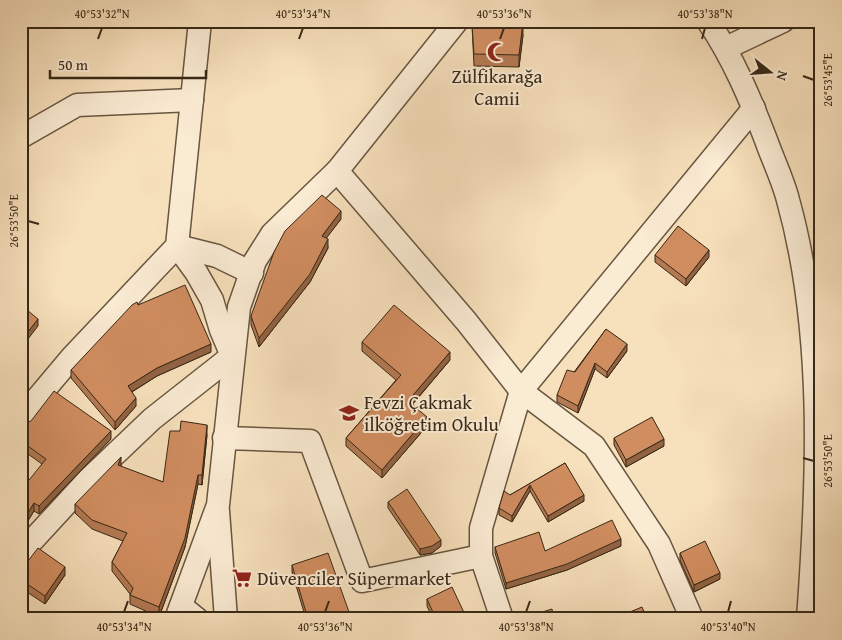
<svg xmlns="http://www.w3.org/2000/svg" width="842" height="640" font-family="'Gentium Book Plus',serif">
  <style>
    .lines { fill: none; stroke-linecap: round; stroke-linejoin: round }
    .street-casing { stroke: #685640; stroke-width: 25 }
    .street { stroke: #faebd3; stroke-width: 22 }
    .wall { fill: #b37953; stroke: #382816 }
    .shaded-wall { fill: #926343; stroke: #382816 }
    .building { fill: #d08d60; stroke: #382816 }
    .ticks { fill: none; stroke: #382816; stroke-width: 2 }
    .labels { text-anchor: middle; stroke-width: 4; stroke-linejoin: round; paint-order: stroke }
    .poi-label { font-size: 19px; fill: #382816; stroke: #faebd3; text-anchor: start }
    .neatline { fill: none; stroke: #382816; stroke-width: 2 }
    .ticks-label { font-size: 12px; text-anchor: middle; fill: #382816 }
  </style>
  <rect width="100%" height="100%" fill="#f7e0bc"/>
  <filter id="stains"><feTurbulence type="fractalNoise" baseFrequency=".004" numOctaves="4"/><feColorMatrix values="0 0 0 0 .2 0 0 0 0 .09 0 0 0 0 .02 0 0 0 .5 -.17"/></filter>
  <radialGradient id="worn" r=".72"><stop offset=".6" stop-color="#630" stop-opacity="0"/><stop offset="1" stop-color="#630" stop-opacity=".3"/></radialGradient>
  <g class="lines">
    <defs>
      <g id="street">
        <path d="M708,21c25,37 42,77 58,119 7,20 17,40 22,60 37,133 30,283 20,419"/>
        <polyline points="726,48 783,21"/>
        <polyline points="21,137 77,105 192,100"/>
        <polyline points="337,171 466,321 521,391 594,446 659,544 692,619"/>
        <polyline points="177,246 217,256 252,273"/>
        <polyline points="21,421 35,401 72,357 177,246 200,21"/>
        <polyline points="224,438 310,441 362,581 481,556"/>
        <polyline points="218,511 226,619"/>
        <polyline points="21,558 30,543 89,479 152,419 232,356 221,330 212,300 196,272 177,246"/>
        <polyline points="181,606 197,619"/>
        <polyline points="176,619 218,505 239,307 255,261 272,234 337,171 457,21"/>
        <polyline points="502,619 481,556 481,528 521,391 754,108"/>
      </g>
    </defs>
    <use href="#street" class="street-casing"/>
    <use href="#street" class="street"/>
  </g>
  <g class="wall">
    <polygon points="472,25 523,35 519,67 474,66"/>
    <polygon points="341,219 326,238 328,248 310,282 259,347 251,325 251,316"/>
    <polygon points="655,255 709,257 686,286 655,262"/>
    <polygon points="138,305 211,352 157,376 132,392 136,406 115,430 71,378 71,370"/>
    <polygon points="606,329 627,351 607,378 595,369 578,413 557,402 557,395"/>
    <polygon points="362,342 450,360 413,404 427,426 382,478 346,446 346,438 396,380 362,351"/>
    <polygon points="21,425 111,439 39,514 34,511 21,532 42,464 21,449"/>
    <polygon points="207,435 202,485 198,484 185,547 159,617 130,604 130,594 112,571 112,562 123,541 92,529 75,513 75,504 121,467 163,482"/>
    <polygon points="614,438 664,446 626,467 614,445"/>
    <polygon points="565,463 584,501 548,522 530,491 512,522 499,515 499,508 510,495"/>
    <polygon points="388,502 441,546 432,553 420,555 388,508"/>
    <polygon points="621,546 567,570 506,589 495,553 495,547 545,551"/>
    <polygon points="680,553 720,579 694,592 680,560"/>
    <polygon points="21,561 65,575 45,604 21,588"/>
    <polygon points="292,565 349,618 306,619 292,572"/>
    <polygon points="427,599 467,619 433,619 427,606"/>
  </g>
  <g class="shaded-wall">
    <polygon points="523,22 523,35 519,67 519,55"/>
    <polygon points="341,211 341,219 322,244 322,236"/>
    <polygon points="328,239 328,248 310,282 259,347 259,338"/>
    <polygon points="709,250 709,257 686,286 686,279"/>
    <polygon points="23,259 23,266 21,268 21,261"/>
    <polygon points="38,319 38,326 21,348 21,341"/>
    <polygon points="211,344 211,352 157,376 128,394 128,386 157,368"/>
    <polygon points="627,344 627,351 607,378 607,372"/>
    <polygon points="450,352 450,360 408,409 408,401"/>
    <polygon points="595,363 595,369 578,413 578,406"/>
    <polygon points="136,398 136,406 115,430 115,422"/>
    <polygon points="427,417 427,426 382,478 382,470"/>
    <polygon points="207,425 207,435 202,485 202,475"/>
    <polygon points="111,431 111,439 39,514 39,506"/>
    <polygon points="664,439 664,446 626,467 626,460"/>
    <polygon points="121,457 121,466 118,465"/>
    <polygon points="198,475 198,484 185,547 159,617 159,607"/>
    <polygon points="530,485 530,491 512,522 512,516"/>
    <polygon points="584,495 584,501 548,522 548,516"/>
    <polygon points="34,503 34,511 21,532 21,524"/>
    <polygon points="621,539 621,546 567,570 506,589 506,583"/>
    <polygon points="441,540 441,546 432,553 420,555 420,549"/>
    <polygon points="65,567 65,575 45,604 45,596"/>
    <polygon points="720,573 720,579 694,592 694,585"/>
    <polygon points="349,612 349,618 348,619 328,619"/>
  </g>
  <g class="building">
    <polygon points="523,22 519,55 474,54 472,25"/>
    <polygon points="322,195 341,211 322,236 328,239 310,274 259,338 251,316 274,252 285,231"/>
    <polygon points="678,226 709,250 686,279 655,255"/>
    <polygon points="185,285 211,344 157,368 128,386 136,398 115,422 71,370 132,305 137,302 138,305"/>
    <polygon points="21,305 38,319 21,341"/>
    <polygon points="394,305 450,352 408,401 427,417 382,470 346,438 401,375 362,342"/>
    <polygon points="606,329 627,344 607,372 595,363 578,406 557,395 567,370 575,372"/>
    <polygon points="54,391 111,431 39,506 34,503 21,524 21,490 46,459 21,441 21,425 31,421"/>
    <polygon points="652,417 664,439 626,460 614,438"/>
    <polygon points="181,421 207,425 202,475 198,475 185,538 159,607 130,595 133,588 112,562 127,533 92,520 75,504 121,457 118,465 163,482 170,431 180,431"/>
    <polygon points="565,463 584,495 548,516 530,485 512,516 499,508 504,491 510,495"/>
    <polygon points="407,489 441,540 432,546 420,549 388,502"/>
    <polygon points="612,520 621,539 567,564 506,583 495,547 539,532 545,551"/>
    <polygon points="705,541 720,573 694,585 680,553"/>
    <polygon points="38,548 65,567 45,596 21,580 21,561 28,561"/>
    <polygon points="328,553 349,612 328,619 308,619 292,565"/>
    <polygon points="452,587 467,619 436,619 427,599"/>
    <polygon points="642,607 647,619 613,619"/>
    <polygon points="552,609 554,619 520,619"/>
  </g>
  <path class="ticks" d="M98,39l4,-11M299,39l4,-11M500,39l4,-11M702,39l3,-11M803,76l11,4M28,221l11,3M803,458l11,3M124,612l4,-11M325,612l4,-11M526,612l4,-11M728,612l3,-11"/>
  <defs>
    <symbol id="mosque-bare" viewBox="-9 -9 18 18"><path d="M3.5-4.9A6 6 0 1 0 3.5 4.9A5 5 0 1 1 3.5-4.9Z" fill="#8f2418" stroke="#faebd3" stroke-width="2.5" paint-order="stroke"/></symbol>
    <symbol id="school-bare" viewBox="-9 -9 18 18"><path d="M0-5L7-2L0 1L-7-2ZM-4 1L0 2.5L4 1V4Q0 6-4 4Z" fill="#8f2418" stroke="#faebd3" stroke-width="2.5" paint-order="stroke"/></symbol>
    <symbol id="supermarket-bare" viewBox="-9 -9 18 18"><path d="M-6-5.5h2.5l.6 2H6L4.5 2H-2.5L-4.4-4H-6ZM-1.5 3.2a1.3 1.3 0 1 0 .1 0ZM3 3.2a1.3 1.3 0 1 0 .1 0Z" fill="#8f2418" stroke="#faebd3" stroke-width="2.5" paint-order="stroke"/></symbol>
  </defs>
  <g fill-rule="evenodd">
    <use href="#mosque-bare" x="483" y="38" width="28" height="28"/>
    <use href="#school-bare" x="335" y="399" width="28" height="28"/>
    <use href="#supermarket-bare" x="228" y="564" width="28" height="28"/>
  </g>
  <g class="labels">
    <g class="poi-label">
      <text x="497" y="83" text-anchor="middle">Zülfikarağa<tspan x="497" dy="22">Camii</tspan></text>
      <text x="364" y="409">Fevzi Çakmak<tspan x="364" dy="22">ilköğretim Okulu</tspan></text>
      <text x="257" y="585">Düvenciler Süpermarket</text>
    </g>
  </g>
  <rect width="842" height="640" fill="none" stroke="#f7e0bc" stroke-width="55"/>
  <g transform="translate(770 72) rotate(107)" stroke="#faebd3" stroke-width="4" paint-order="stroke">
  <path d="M0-4L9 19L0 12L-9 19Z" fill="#382816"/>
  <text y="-8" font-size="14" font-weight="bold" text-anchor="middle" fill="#382816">N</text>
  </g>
  <path d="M50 70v8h156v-8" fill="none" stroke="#382816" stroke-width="2.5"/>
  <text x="58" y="70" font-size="15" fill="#382816" stroke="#faebd3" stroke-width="4" paint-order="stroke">50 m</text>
  <rect x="28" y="28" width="786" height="584" class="neatline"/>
  <g class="ticks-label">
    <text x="102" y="18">40°53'32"N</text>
    <text x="303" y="18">40°53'34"N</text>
    <text x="504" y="18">40°53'36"N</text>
    <text x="705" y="18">40°53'38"N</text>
    <text transform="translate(828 80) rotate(-90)" y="4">26°53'45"E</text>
    <text transform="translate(14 221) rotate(-90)" y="4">26°53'50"E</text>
    <text transform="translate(828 461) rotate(-90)" y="4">26°53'50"E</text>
    <text x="124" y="631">40°53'34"N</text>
    <text x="325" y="631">40°53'36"N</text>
    <text x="526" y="631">40°53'38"N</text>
    <text x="728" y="631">40°53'40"N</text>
  </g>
  <rect width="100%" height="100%" filter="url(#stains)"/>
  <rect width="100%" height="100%" fill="url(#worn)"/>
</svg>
